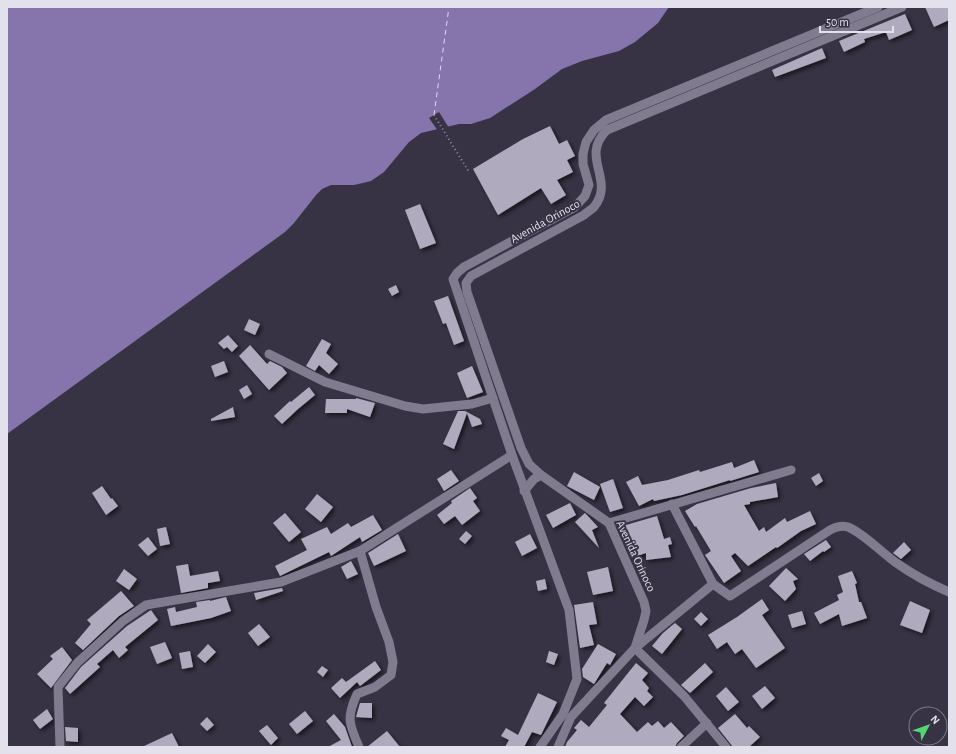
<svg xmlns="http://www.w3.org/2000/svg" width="956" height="754" font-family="'Alegreya Sans',sans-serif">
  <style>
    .water { fill: #8575ac }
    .pier { fill: #383344 }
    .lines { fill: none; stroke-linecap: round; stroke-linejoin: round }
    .ferry { stroke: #e1d8f9; stroke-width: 1; stroke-dasharray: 5 4; stroke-linecap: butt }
    .building { fill: #afaabe; filter: url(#shadow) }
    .path { stroke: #918e9b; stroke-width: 2; stroke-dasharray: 1 3; stroke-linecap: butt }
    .street { stroke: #807b8e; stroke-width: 9 }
    .labels { text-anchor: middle; stroke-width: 4; stroke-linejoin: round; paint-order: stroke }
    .street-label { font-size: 12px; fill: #e3e1eb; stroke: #383344 }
  </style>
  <defs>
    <filter id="shadow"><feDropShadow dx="2.5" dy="2.5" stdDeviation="2" flood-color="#0009"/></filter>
  </defs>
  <rect width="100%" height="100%" fill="#383344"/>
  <polygon class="water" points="7,7 669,7 658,23 635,42 619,51 582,61 562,69 535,89 490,118 471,124 459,124 421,133 409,142 384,172 371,181 354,185 331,185 322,189 316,195 294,223 285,232 7,434"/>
  <polygon class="pier" points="439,112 449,128 438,131 429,118"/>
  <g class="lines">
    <polyline class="ferry" points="434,115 449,7"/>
  </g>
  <g class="building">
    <polygon points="925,7 949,7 949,20 934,27"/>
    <polygon points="905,14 912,30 889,40 886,32 864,39 865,42 844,52 839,41"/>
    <polygon points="822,48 826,58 775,77 772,70"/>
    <polygon points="550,126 559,144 567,140 575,156 567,160 573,172 557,180 566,195 551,204 541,188 498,215 473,169 523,139"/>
    <polygon points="420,204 436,243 420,249 405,210"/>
    <polygon points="396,285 399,292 392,296 388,289"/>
    <polygon points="448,296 464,341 454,345 446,323 443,324 434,301"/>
    <polygon points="249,319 260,324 255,335 244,330"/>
    <polygon points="228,335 238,346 232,352 227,347 224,349 218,343"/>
    <polygon points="322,339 331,344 326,353 338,364 329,374 319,365 315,371 306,366"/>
    <polygon points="250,345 267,364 270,361 282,367 287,373 269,390 239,356"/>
    <polygon points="224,361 228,372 215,377 211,366"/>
    <polygon points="472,366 483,392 467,398 457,373"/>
    <polygon points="247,385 252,394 244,399 239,390"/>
    <polygon points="309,387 315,395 298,409 282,424 274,416 290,401 291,402"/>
    <polygon points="356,398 375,403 370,417 347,409 347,413 325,413 326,399 356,399"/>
    <polygon points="233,407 235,417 211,421 211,419"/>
    <polygon points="458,411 465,411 480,419 482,424 472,427 467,413 454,449 443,444"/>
    <polygon points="754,460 759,472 730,481 730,480 682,495 654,501 653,499 639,506 626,482 638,476 642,485 668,480 699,470 700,472 732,462 734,468"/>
    <polygon points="451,470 459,481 444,491 437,479"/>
    <polygon points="574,472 600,487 594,500 567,486"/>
    <polygon points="819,473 823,481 816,486 811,478"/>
    <polygon points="613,479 623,508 610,512 600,484"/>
    <polygon points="776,483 778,497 750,502 750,504 744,505 759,531 764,527 766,532 785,518 787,522 810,511 816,524 801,531 777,548 776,547 748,566 735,553 731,556 741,571 724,583 705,555 711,551 696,526 695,527 685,511 697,504 751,488"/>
    <polygon points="102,486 111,499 112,498 118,506 106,515 92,493"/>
    <polygon points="470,488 477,498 473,501 480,511 462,525 455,516 444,524 437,515 452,503 451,501"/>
    <polygon points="317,494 333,507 321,522 305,509"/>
    <polygon points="570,503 576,515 553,528 546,515"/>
    <polygon points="285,513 301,532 289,542 273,523"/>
    <polygon points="585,513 598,527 592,530 599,548 575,522"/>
    <polygon points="373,515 382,530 362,542 360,537 331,556 329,552 280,576 275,566 307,550 301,539 327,527 331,534 348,523 351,527"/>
    <polygon points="657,516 664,539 670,537 672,544 668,545 671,557 646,560 646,553 631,558 619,527"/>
    <polygon points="166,527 170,544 160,546 157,529"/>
    <polygon points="466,531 472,536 465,544 459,539"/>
    <polygon points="398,534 406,551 374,566 368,553"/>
    <polygon points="530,534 537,548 522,556 515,542"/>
    <polygon points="148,537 157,549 148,556 138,545"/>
    <polygon points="826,540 831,547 824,552 823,551 810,561 804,554"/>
    <polygon points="904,542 911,550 901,559 893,553"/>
    <polygon points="351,561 358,574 347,579 341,567"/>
    <polygon points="188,564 190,576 218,571 220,581 208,583 208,588 181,593 176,566"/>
    <polygon points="608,567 613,591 593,595 587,572"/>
    <polygon points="786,568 798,579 793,581 796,589 785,601 769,586"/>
    <polygon points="124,569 137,579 129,590 116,581"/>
    <polygon points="852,571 857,583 855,584 859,602 861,602 867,618 842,626 839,614 820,624 814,613 839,600 837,595 843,592 838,576"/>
    <polygon points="545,579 547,589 538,591 536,581"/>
    <polygon points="282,588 283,591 256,600 254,593"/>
    <polygon points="121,591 134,606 119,616 83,650 75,643 91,624 87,620"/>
    <polygon points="226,597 231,611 211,618 171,626 167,609 175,607 176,612 197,607 196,602 210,600 210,601"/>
    <polygon points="762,599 769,610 762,615 766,621 765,622 766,621 785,648 756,668 742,649 735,654 727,642 717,649 708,635 737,617"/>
    <polygon points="910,601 930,610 922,633 900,625"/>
    <polygon points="593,602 597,624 589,625 594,645 580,648 574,605"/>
    <polygon points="151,610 158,620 125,647 128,650 119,658 113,650 97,664 100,667 70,694 65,688 81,667 127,626"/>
    <polygon points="802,611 806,624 792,628 788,615"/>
    <polygon points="701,612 708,619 701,626 694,619"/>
    <polygon points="675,623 682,629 662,654 652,646 663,633"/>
    <polygon points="259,624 270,637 258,646 248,633"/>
    <polygon points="165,642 172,658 157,664 150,647"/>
    <polygon points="208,644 216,652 205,663 197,656"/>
    <polygon points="598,644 616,654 610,665 607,663 594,684 583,677 582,669"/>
    <polygon points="62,647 72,660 51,688 37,674 53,659 50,656"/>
    <polygon points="190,651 193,667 182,669 179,653"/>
    <polygon points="549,651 558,654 554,665 546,662"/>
    <polygon points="375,661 381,670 360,686 357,682 340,698 331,688 342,678 346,682"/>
    <polygon points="636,663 648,673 642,680 649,688 647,691 653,697 644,706 635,697 620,714 637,732 648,722 652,726 658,721 664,728 671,722 684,736 677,743 675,747 565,747 567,742 577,730 574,728 581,720 589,727 607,705 604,703"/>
    <polygon points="705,663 713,672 690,693 681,685"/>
    <polygon points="322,666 328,670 323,677 317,672"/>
    <polygon points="765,686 775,698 762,709 752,696"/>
    <polygon points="726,687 739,702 728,711 716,696"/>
    <polygon points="538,693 557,702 541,735 532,732 524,747 505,747 509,740 501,736 506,728 518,735"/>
    <polygon points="360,703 372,703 372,718 356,717"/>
    <polygon points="47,709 53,719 40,729 33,720"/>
    <polygon points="305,711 313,721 297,734 289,724"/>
    <polygon points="334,714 345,727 352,747 328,747 341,740 326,721"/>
    <polygon points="735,714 747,728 749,726 760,737 749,747 733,747 718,728"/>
    <polygon points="207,717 214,725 207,731 200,724"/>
    <polygon points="267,725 278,738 271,745 259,731"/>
    <polygon points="65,727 78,728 78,742 66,741"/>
    <polygon points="387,731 400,747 367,747"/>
    <polygon points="172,733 179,747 142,747"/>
  </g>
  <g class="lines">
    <polyline class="path" points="434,115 469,172"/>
    <g class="street">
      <polyline points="269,354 325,382 405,406 423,409 472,404 493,398"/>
      <path d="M541,475l-12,-11 -8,-16 -54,-156 -1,-9 5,-7 113,-61c3,-3 7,-5 10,-8 22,-27 -15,-50 13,-77l295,-123"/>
      <polyline points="524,491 534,479 541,475 609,523 644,602 646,611 644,620 635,648 571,717 558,747"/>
      <polyline points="672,504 713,584 635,648 684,696 726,747"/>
      <polyline points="609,523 791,470"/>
      <path d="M713,584l17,12 100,-66c6,-3 11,-5 18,-3 15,6 33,25 47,35 17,12 35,22 54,30"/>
      <polyline points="60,747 58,687 77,663 123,621 146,605 281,582 360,551 512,455"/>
      <path d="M359,747c-10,-23 -13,-29 -2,-53l18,-7 16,-12 2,-13 -4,-20 -13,-35 -16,-56"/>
      <polyline points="540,747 563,714 577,679 569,610 512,455 453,279 457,273 464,267 575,207 585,196 589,185 583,164 583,154 586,142 594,130 606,120 878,7"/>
      <polyline points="681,747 707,723"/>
    </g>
  </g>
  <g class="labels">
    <g class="street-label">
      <text transform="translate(545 221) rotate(-29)" y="4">Avenida Orinoco</text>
      <text transform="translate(636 556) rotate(65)" y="4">Avenida Orinoco</text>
    </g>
  </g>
  <rect width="956" height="754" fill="none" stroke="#e3e1eb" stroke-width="16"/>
  <g transform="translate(928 726) rotate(49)"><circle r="19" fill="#383344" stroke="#7c7987"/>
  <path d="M0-3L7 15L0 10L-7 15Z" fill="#56d671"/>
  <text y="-6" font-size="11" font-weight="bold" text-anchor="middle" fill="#e3e1eb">N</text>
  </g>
  <path d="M820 26v6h73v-6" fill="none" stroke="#e3e1eb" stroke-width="2"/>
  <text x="826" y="26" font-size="12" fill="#e3e1eb" stroke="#383344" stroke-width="3" paint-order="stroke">50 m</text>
</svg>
